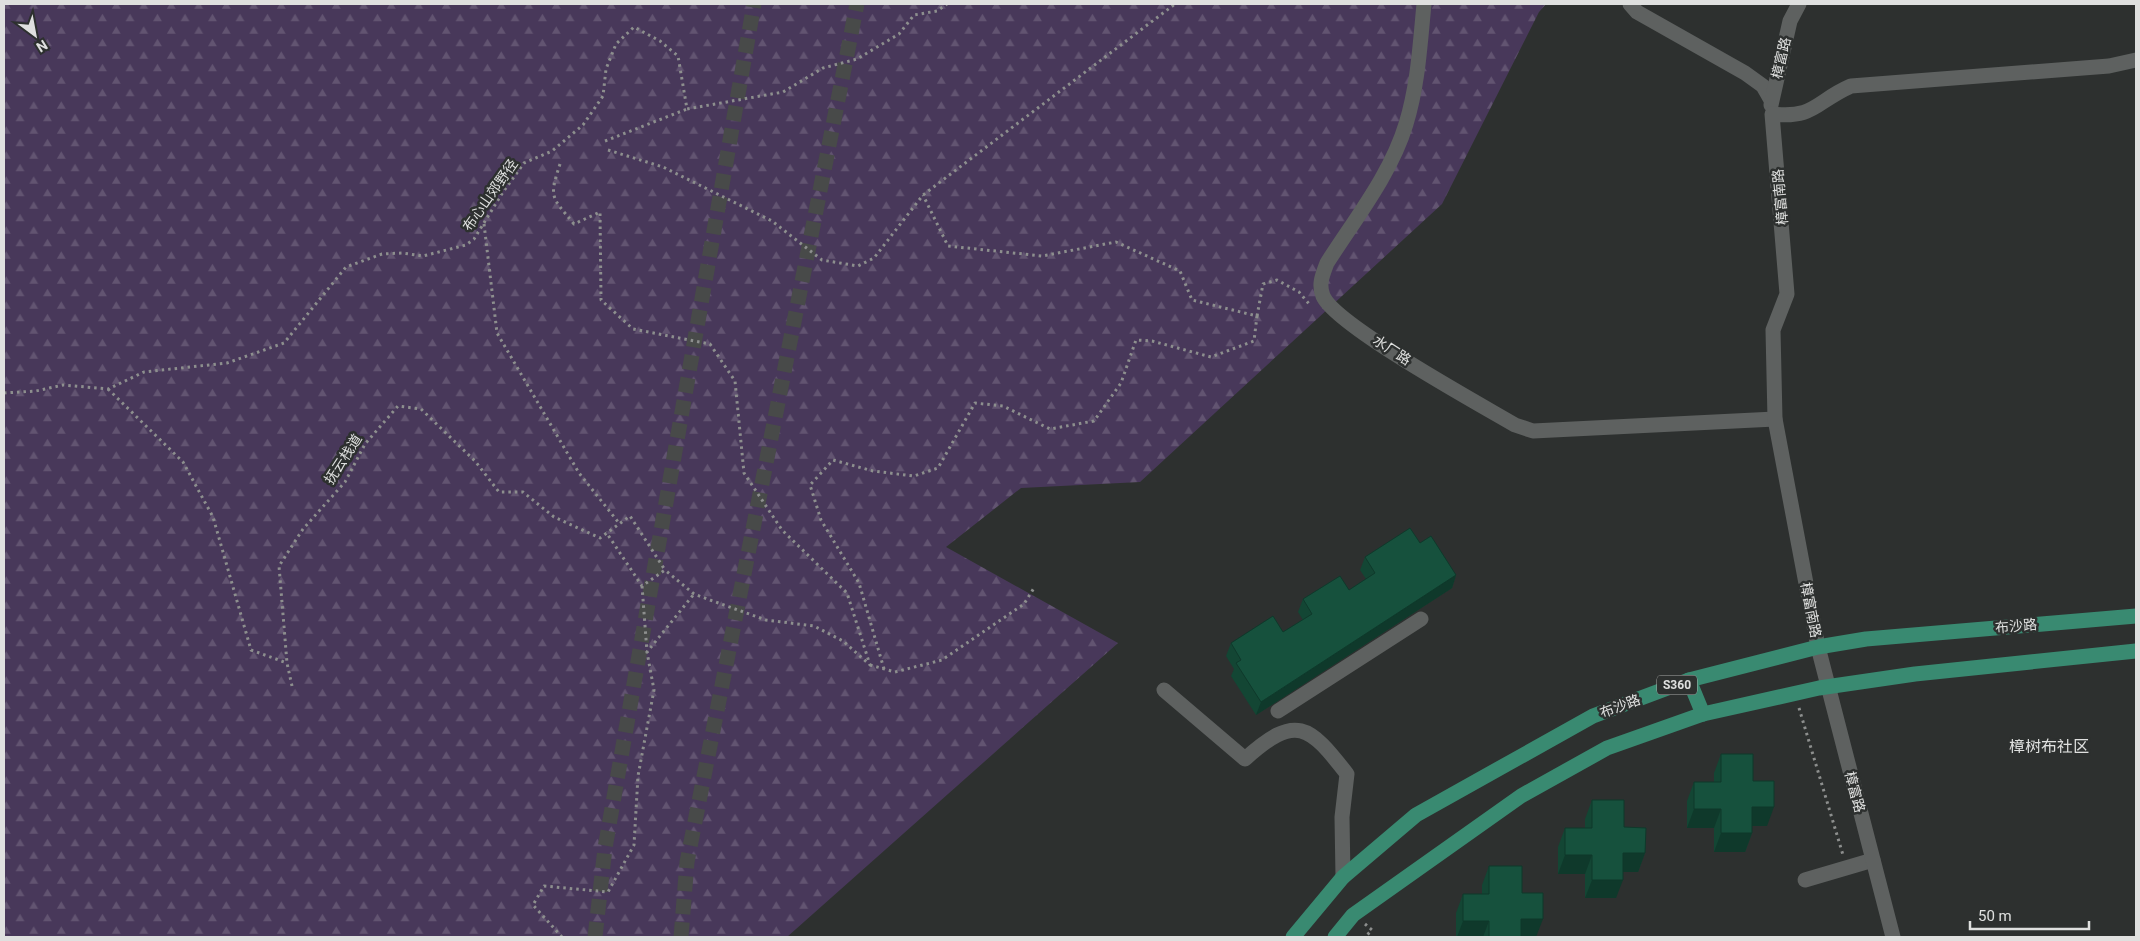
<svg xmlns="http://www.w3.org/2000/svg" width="2140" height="941" font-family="Roboto,'Noto Sans SC',sans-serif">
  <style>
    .forest { fill: url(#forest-firs) }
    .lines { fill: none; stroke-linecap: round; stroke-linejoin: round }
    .trunk-tunnel { stroke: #484a49; stroke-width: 15; stroke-dasharray: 15 8; stroke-linecap: butt }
    .path { stroke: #8d8f8e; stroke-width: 3; stroke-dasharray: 2.5 4; stroke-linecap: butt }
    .minor { stroke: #5e6160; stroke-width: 15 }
    .tertiary { stroke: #5e6160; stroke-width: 15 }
    .primary { stroke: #398a71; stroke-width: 15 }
    .wall { fill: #134634 }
    .shaded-wall { fill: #0f392b }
    .building { fill: #16513d; stroke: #0f392b }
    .labels { text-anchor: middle; stroke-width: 5; stroke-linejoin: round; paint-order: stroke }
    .shield { fill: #2d302f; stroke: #aaabaa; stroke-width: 1 }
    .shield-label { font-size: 12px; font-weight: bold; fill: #dfe0df }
    .street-label { font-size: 14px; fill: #dfe0df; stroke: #2d302f }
    .quarter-label { font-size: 16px; fill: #dfe0df; stroke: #2d302f }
  </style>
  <defs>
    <pattern id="forest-firs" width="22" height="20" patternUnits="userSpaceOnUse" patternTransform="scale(1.25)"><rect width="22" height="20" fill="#48385a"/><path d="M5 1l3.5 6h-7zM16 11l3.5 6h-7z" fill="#625471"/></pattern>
  </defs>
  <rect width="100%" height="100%" fill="#2d302f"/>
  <polygon class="forest" points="4,4 1546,4 1539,12 1442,204 1140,482 1021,488 946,547 1118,643 787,937 4,937"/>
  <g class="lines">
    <g class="trunk-tunnel">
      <polyline points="595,937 605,848 754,4"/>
      <polyline points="681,937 687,862 857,4"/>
    </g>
    <g class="path">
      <polyline points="605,141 687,109"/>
      <polyline points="608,150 663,167 772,221 822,260 858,266 874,258 923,195 1175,4"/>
      <path d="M560,164c-11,34 -9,32 14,60l26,-12 1,88 32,29 77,15 25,37 9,92 38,57 65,63 23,72 -27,-24 -29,-15 -48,-6 -56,-20 -16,-6 -29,-24"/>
      <polyline points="484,224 497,333 579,473 619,523"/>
      <polyline points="1257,316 1263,284 1277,280 1299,292 1310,305"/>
      <polyline points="108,389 183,462 213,517 251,650 287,663"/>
      <polyline points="4,393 36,391 63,385 108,389 144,372 227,363 284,343 346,267 382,254 402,253 423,256 466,245 474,239 503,192 524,163 552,151 583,125 603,96 606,69 616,44 634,27 660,41 678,56 687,109 783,92 823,68 857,59 899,34 914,15 937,11 947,4"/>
      <polyline points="642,586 647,652 694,594"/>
      <polyline points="870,665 895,672 942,660 1024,604 1034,588"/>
      <polyline points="884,669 859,583 821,520 810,485 833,460 873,471 914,476 938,468 975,403 1003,406 1050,429 1094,421 1121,383 1136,340 1152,341 1211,357 1254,341 1257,316 1192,300 1180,271 1116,242 1042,256 948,246 923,195"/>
      <polyline points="292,686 287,663 279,566 303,529 345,482 365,444 398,406 421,409 475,461 499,492 523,492 554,517 600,538 630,516 665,570 642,586 606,532"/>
      <polyline points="1799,708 1843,855"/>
      <polyline points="1365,924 1372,930 1365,937"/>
      <polyline points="562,937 533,905 544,886 608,892 634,845 638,776 654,690 647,652"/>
    </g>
    <g class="minor">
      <path d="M1424,4c-4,41 -6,81 -18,120 -15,50 -51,95 -79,139 -4,11 -9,21 -4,33 12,29 158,109 192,129l18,6 242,-12"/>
      <polyline points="1630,4 1637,12 1745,73 1763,86 1771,100"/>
      <polyline points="1771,105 1790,21 1799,4"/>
      <path d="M1164,690l81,69c51,-46 64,-34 102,15l-5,43 1,60"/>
      <polyline points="1278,711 1421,619"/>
      <polyline points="1805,880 1873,860"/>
    </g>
    <path class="tertiary" d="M1893,937l-75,-290 -43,-228 -2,-89 14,-36 -15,-180c43,5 44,-13 79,-28l258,-20 27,-6"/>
    <g class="primary">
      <polyline points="1689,680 1703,714"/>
      <polyline points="1293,937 1343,877 1416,815 1593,716 1689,680 1818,647 1866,639 2136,616"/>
      <polyline points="1335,937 1353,915 1521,796 1607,748 1703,714 1819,688 1915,674 2136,651"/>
    </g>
  </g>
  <g class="wall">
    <polygon points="1420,543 1456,575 1452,588 1256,715 1231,676 1234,669 1226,656 1231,643 1283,632 1303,620 1298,612 1303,599 1349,590 1366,579 1360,570 1365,557"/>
    <polygon points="1721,754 1753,781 1767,826 1752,826 1752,833 1745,852 1714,852 1714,828 1687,828 1687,801 1694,782 1714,782 1714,773"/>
    <polygon points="1592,800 1624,827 1645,853 1638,872 1623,872 1616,898 1585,898 1585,874 1558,874 1558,847 1565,828 1585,828 1585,819"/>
    <polygon points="1489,866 1522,893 1536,937 1456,937 1456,913 1463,894 1482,894 1482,885"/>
  </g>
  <g class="shaded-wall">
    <polygon points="1456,575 1452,588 1256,715 1261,702"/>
    <polygon points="1752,807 1774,807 1767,826 1745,826"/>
    <polygon points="1694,809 1721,809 1714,828 1687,828"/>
    <polygon points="1721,833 1752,833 1745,852 1714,852"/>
    <polygon points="1623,853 1645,853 1638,872 1616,872"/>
    <polygon points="1565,855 1592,855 1585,874 1558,874"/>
    <polygon points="1592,880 1623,880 1616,898 1585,898"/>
    <polygon points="1521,919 1543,919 1536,937 1514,937"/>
    <polygon points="1463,921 1489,921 1483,937 1457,937"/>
  </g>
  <g class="building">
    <polygon points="1410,528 1420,543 1431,536 1456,575 1261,702 1236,663 1241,660 1231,643 1273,616 1283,632 1312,614 1303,599 1340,576 1349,590 1375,573 1365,557"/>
    <polygon points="1721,754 1753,754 1753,781 1774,781 1774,807 1752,807 1752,833 1721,833 1721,809 1694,809 1694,782 1721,782"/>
    <polygon points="1592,800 1624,800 1624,827 1646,828 1645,853 1623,853 1623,880 1592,880 1592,855 1565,855 1565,828 1592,828"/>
    <polygon points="1489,866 1522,866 1522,893 1543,893 1543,919 1521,919 1521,937 1489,937 1489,921 1463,921 1463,894 1489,894"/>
  </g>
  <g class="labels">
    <rect class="shield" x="1657" y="675.5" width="40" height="19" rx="4"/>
    <g class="shield-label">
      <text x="1677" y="689">S360</text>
    </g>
    <g class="street-label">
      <text transform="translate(1781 58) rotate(-77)" y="5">樟富路</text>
      <text transform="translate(490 195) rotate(-55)" y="5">布心山郊野径</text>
      <text transform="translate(1780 197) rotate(-95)" y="5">樟富南路</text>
      <text transform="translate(1392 350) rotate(33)" y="5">水厂路</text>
      <text transform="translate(343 459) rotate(-57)" y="5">抚云栈道</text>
      <text transform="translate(1811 610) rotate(79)" y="5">樟富南路</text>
      <text transform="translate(2016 626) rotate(-5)" y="5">布沙路</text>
      <text transform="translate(1620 706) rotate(-20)" y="5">布沙路</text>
      <text transform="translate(1855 792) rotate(75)" y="5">樟富路</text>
    </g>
    <g class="quarter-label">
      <text x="2049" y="752">樟树布社区</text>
    </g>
  </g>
  <rect width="2140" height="941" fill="none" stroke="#dfe0df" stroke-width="10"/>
  <g transform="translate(35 35) rotate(148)" stroke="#2d302f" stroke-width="4" paint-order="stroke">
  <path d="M0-4L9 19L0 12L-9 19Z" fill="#dfe0df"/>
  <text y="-8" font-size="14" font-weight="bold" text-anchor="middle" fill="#dfe0df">N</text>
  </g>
  <path d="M1970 921v8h119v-8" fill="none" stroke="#dfe0df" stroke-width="2.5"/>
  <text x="1978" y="921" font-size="15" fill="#dfe0df" stroke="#2d302f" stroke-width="4" paint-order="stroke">50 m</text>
</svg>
